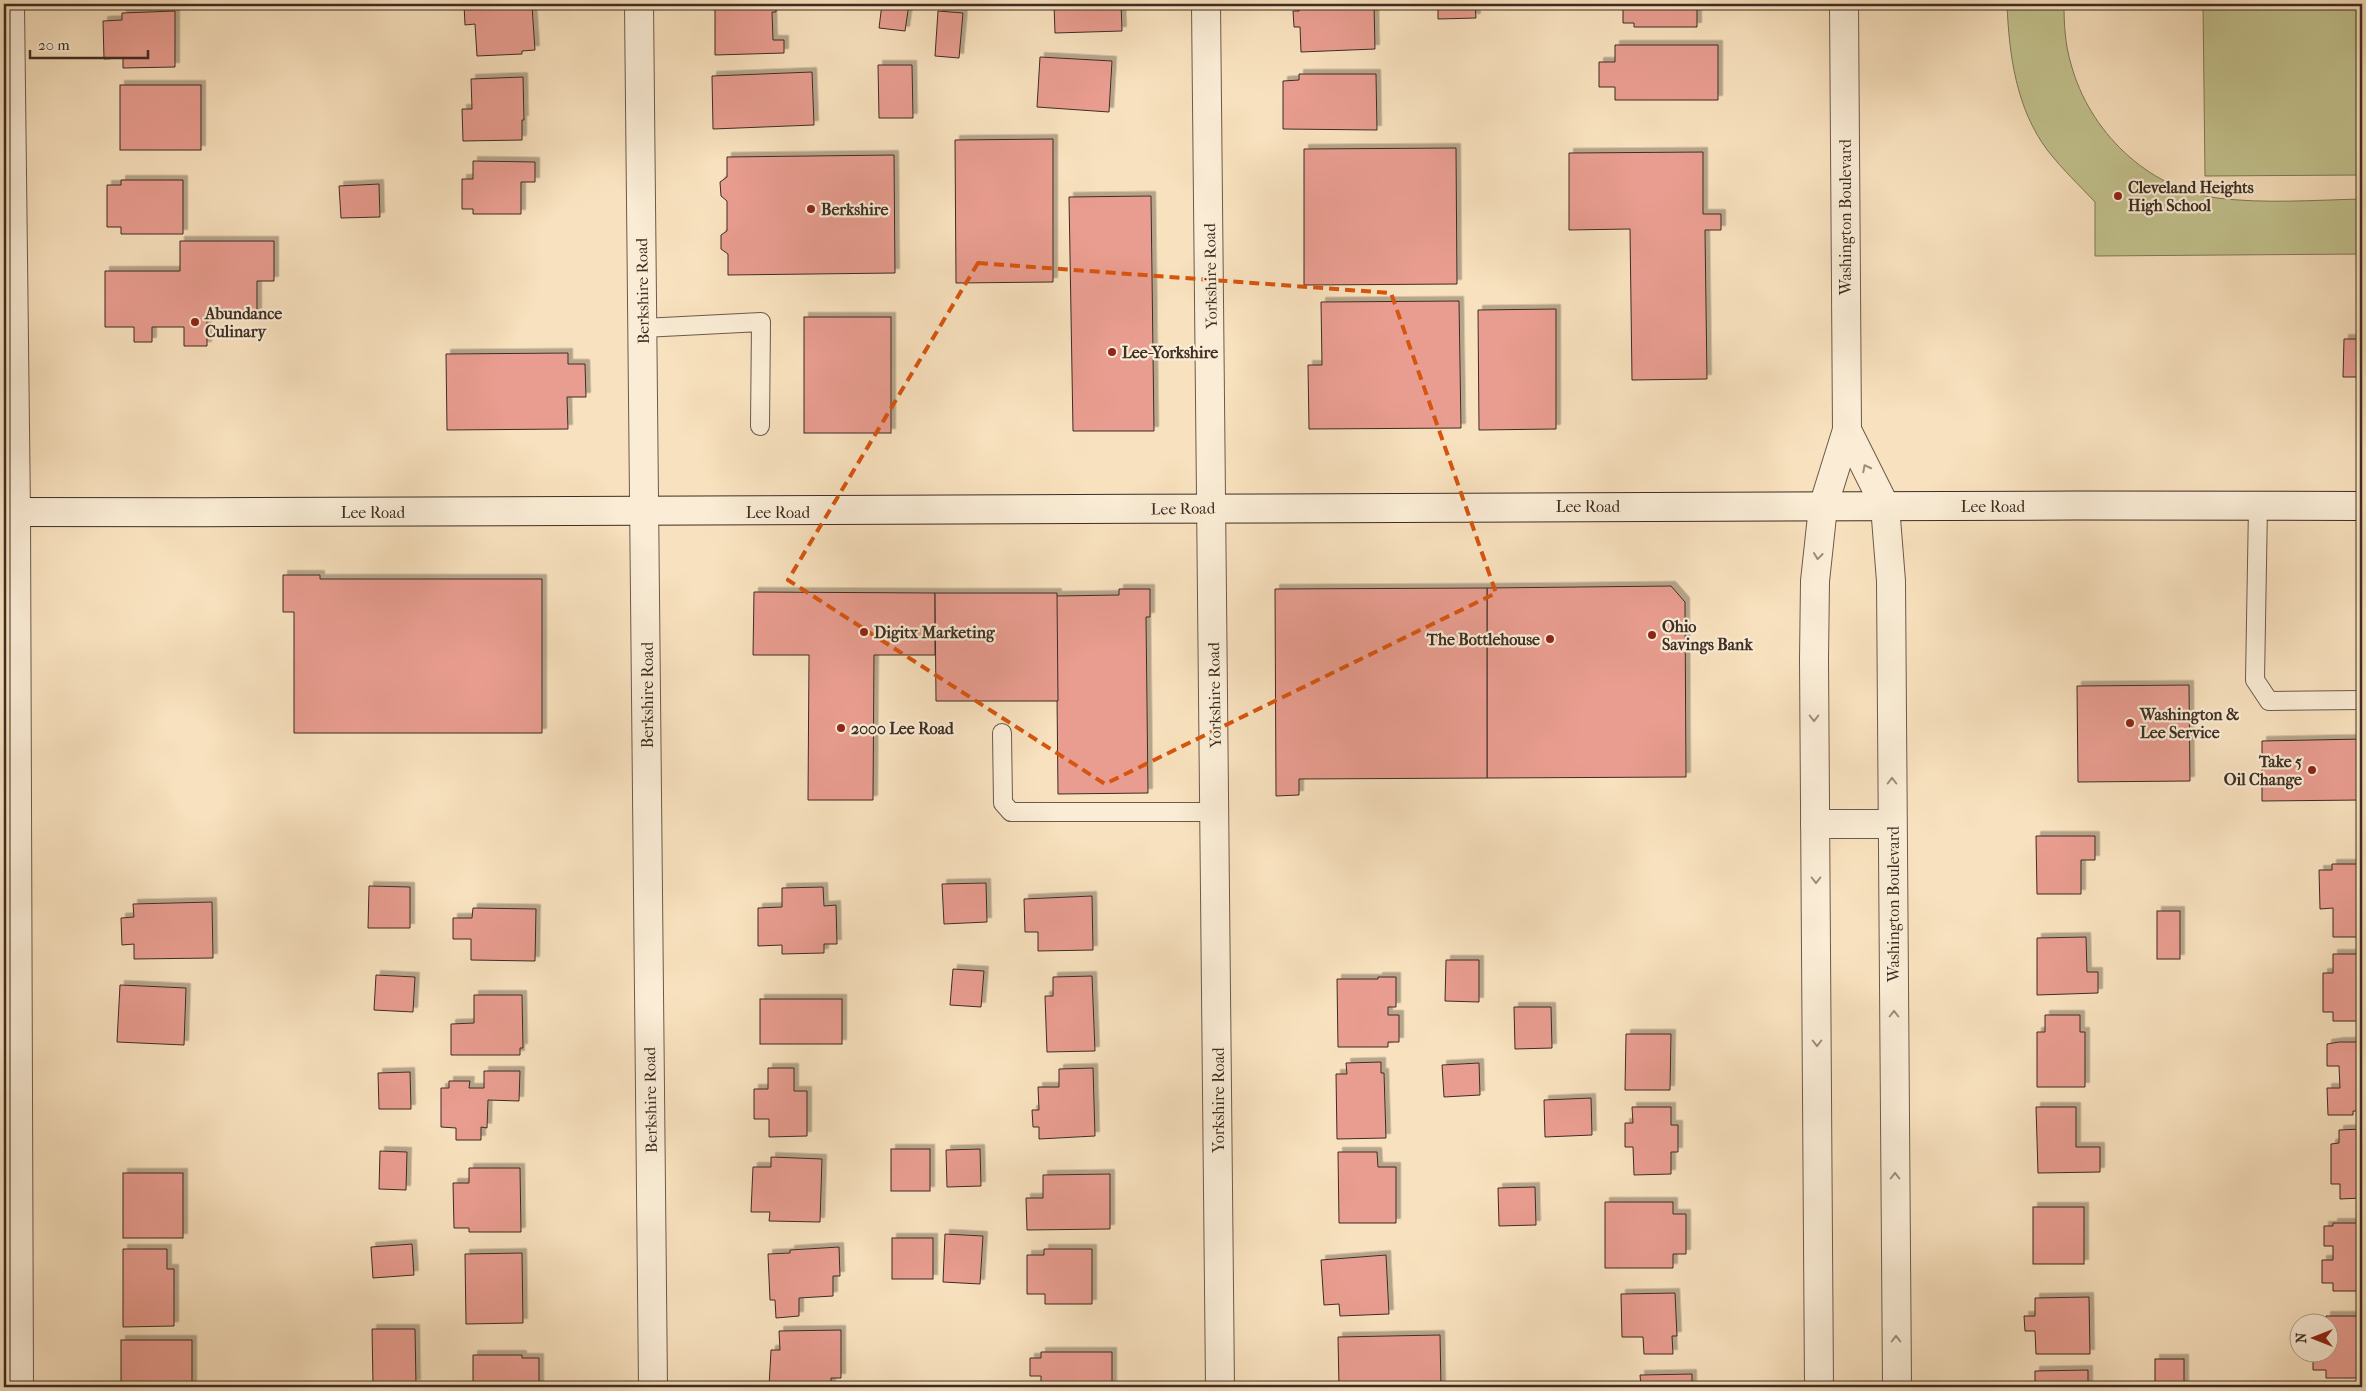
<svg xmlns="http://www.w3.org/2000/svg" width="2366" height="1391" font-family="'IM FELL French Canon',serif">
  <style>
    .green { fill: #c2c28e; stroke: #807858 }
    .building { fill: #e99d90; stroke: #3d2d23; filter: url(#shadow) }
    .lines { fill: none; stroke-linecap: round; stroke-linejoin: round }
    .service-casing { stroke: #6c5a4a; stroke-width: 20 }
    .minor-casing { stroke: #6c5a4a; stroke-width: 30 }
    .secondary-casing { stroke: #3d2d23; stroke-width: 30 }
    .service { stroke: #faecd5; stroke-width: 18 }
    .minor { stroke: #faecd5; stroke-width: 28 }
    .secondary { stroke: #faecd5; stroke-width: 28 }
    .oneway { stroke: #9c8c7c }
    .marked { fill: none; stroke: #d7550e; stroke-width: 4; stroke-dasharray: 10 6; stroke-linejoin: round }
    .poi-dot { fill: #8f2418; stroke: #faecd5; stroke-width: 2 }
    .labels { text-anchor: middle; stroke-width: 4.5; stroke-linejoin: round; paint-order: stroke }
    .poi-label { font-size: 16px; font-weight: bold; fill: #3d2d23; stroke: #faecd5; text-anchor: start }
    .street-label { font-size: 16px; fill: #3d2d23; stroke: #faecd5 }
  </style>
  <defs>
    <filter id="shadow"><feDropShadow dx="4.5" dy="-4.5" stdDeviation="0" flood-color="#0004"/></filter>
  </defs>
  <rect width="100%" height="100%" fill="#f8e1be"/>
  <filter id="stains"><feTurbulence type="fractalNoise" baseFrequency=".004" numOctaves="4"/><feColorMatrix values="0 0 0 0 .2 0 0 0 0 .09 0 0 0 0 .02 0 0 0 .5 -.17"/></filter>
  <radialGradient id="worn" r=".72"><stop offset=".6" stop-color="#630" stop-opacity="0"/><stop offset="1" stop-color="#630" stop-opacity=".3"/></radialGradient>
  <g class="green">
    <path d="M2007,4h57c0,20 1,40 7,60 18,67 76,124 146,134 48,6 98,2 145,1v55l-267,2v-54c-16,-17 -33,-33 -47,-51 -32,-42 -39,-97 -41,-147z"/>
    <polygon points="2203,4 2362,4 2362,175 2205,176"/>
  </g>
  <g class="building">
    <polygon points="464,4 532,6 535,50 522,51 522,54 477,56 475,24 465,25"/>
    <polygon points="715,4 776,4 776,12 772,12 773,40 784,40 784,53 715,55"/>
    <polygon points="882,4 909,4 905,31 879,28"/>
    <polygon points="1054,4 1121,4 1122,31 1055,33"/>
    <polygon points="1299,4 1374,4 1375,49 1301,52 1300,27 1294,27 1293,11 1299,11"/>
    <polygon points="1438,4 1475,4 1476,18 1438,19"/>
    <polygon points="1623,4 1697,4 1697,27 1634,27 1634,23 1623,23"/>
    <polygon points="175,11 175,67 123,68 123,58 104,59 103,21 122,20 122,13"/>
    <polygon points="938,11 963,13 959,58 935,56"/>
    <polygon points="1615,45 1718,45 1718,100 1615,100 1615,87 1599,87 1599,62 1615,62"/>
    <polygon points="1040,57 1112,61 1109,112 1037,107"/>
    <polygon points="878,65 912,65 913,118 879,118"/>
    <polygon points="812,72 814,125 713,129 712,76"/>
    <polygon points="1299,74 1376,74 1377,130 1283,129 1283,81 1299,80"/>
    <polygon points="523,77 524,120 522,120 522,140 463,141 462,109 472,109 471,79"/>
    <rect x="120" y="85" width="81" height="65"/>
    <polygon points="1053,139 1053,282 956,283 955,140"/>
    <polygon points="1456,148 1457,284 1304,285 1304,149"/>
    <polygon points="1703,152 1703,214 1721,214 1721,230 1705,230 1707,379 1632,380 1630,229 1569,230 1569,153"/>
    <polygon points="894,155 895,273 728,275 728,254 721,249 721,235 727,231 727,201 721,196 720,182 727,177 727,157"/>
    <polygon points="473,161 535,162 535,182 521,182 521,214 473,214 473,209 462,209 462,179 473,179"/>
    <polygon points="121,180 183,180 183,234 121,234 121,227 107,227 107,185 121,185"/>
    <polygon points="379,184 380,217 341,218 339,186"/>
    <polygon points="1151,196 1154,431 1073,431 1069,197"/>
    <polygon points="180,241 274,241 274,281 257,281 257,319 207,318 207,346 184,346 184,327 152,327 152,342 134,342 134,327 105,327 105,271 180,271"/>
    <polygon points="1459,301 1461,428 1309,429 1308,365 1322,365 1321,302"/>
    <polygon points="1556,309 1556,429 1479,430 1478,310"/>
    <rect x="804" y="317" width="87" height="116"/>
    <polygon points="2344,339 2362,339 2362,377 2343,377"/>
    <polygon points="568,353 568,364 585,364 586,397 567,397 568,429 447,430 446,354"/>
    <polygon points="283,575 320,575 320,579 542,579 542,733 294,733 294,612 283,612"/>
    <polygon points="1671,586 1685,602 1686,777 1487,778 1487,588"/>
    <polygon points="1487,588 1487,778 1299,779 1299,795 1276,796 1275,589"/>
    <polygon points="1119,589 1150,589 1150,617 1146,617 1148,793 1058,794 1056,596 1119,595"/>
    <polygon points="754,592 935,593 935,655 874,655 873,800 808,800 809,655 753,655"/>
    <polygon points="935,593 1057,593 1058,701 936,701"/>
    <polygon points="2189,685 2190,781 2078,782 2077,686"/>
    <polygon points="2362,739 2362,800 2262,801 2262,741"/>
    <polygon points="2036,836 2095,836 2095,860 2081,860 2081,894 2037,894"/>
    <polygon points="2332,864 2362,864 2362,937 2333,937 2333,908 2320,909 2319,870 2332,870"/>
    <polygon points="986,883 987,922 944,924 942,884"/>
    <polygon points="369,886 410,887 410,928 368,928"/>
    <polygon points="823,887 824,906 836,905 837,944 824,944 824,953 782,954 782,945 758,946 758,908 782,907 782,888"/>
    <polygon points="1092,896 1093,950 1038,951 1038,932 1025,932 1024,899"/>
    <polygon points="212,902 213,958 134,959 134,944 122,945 121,918 134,917 133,904"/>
    <polygon points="473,908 536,909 535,961 471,960 471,939 453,939 453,918 472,918"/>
    <rect x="2157" y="911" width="23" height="48"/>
    <polygon points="2086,937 2087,972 2098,972 2098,993 2037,995 2037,938"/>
    <polygon points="2333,954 2362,954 2362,1021 2333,1021 2333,1012 2323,1012 2323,973 2333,973"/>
    <polygon points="1446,960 1479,960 1479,1002 1445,1001"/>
    <polygon points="953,969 984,971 981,1007 950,1005"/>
    <polygon points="376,975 415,977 413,1012 374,1010"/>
    <polygon points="1092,976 1095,1051 1047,1052 1045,996 1053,996 1053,977"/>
    <polygon points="1378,977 1396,977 1396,1007 1388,1007 1388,1015 1399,1015 1399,1042 1388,1042 1388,1047 1338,1047 1337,979 1378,979"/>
    <polygon points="120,985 186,988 184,1045 117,1042"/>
    <polygon points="474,995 522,995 523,1048 520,1048 520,1055 451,1055 451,1024 474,1023"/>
    <rect x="760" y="999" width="82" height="45"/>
    <polygon points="1514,1007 1551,1007 1552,1048 1515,1049"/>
    <polygon points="2045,1015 2080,1015 2080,1032 2085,1032 2085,1087 2037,1087 2037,1032 2045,1032"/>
    <polygon points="1626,1034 1671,1034 1670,1090 1625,1090"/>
    <polygon points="2339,1042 2362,1042 2362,1111 2353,1111 2353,1115 2328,1115 2327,1088 2340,1088 2339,1066 2327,1066 2327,1044"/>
    <polygon points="1381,1062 1381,1073 1384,1073 1386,1138 1337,1139 1336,1074 1347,1074 1346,1063"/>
    <polygon points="1479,1063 1480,1095 1444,1097 1442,1065"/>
    <polygon points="768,1068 794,1068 794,1091 807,1091 807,1136 769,1137 769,1119 754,1119 754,1089 768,1089"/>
    <polygon points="1093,1068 1095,1136 1039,1139 1039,1127 1033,1127 1032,1110 1039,1110 1038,1087 1059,1087 1059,1069"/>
    <polygon points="484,1071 520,1071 519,1101 488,1100 487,1128 481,1127 481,1140 456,1140 456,1128 441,1127 441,1088 449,1088 449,1081 470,1081 469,1088 484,1088"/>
    <polygon points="410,1072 411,1109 379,1109 378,1073"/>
    <polygon points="1591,1098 1592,1135 1545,1137 1544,1100"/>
    <polygon points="1632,1107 1671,1107 1671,1125 1678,1125 1678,1152 1671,1152 1671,1174 1634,1175 1633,1147 1625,1147 1625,1123 1633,1123"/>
    <polygon points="2036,1107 2076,1107 2076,1147 2100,1147 2100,1172 2038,1173"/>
    <polygon points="2362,1129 2362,1198 2340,1199 2340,1184 2331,1184 2331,1144 2339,1143 2339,1130"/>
    <rect x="891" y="1149" width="39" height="42"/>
    <polygon points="980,1149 981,1186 947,1187 946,1150"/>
    <polygon points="380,1151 407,1152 406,1190 379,1189"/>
    <polygon points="1338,1152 1377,1152 1378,1167 1396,1167 1396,1223 1339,1223"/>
    <polygon points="771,1157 822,1159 820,1222 769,1221 770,1212 751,1212 753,1167 771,1167"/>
    <polygon points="469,1168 520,1168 521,1232 469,1232 469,1228 454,1228 453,1183 469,1183"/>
    <rect x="123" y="1173" width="60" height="65"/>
    <polygon points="1110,1174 1110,1229 1027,1230 1026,1198 1043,1198 1043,1175"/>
    <polygon points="1535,1187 1536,1225 1499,1226 1498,1188"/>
    <polygon points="1605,1202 1673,1202 1673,1214 1686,1214 1686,1254 1673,1254 1673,1268 1605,1268"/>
    <rect x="2033" y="1207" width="51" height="57"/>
    <polygon points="2333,1223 2362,1223 2362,1291 2333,1291 2333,1283 2322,1283 2322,1260 2333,1260 2333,1246 2324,1246 2324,1226 2333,1226"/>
    <polygon points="945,1234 983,1236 980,1284 943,1282"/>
    <rect x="892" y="1238" width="41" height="41"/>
    <polygon points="412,1244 414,1275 373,1278 371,1247"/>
    <polygon points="839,1247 840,1276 833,1276 833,1296 799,1298 799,1316 776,1318 775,1300 770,1300 768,1254 790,1253 790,1250"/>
    <polygon points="123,1249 167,1249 167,1269 174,1269 174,1326 123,1327"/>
    <polygon points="1044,1249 1092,1249 1092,1304 1045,1304 1045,1294 1027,1294 1027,1255 1044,1255"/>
    <polygon points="522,1253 523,1323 466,1324 465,1254"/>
    <polygon points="1386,1255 1389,1314 1340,1316 1339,1304 1324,1305 1321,1260"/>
    <polygon points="1675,1293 1677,1336 1672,1336 1673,1354 1644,1354 1643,1337 1622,1337 1621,1294"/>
    <polygon points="2089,1297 2090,1354 2036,1354 2035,1331 2025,1331 2024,1316 2035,1316 2035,1298"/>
    <polygon points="2326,1316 2362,1316 2362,1378 2326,1378 2326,1370 2313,1370 2313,1354 2328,1354 2328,1324 2314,1324 2326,1323"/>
    <polygon points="372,1329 415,1329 416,1384 373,1384"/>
    <polygon points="841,1330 841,1378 831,1378 831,1387 769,1387 771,1350 780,1350 779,1331"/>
    <polygon points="1440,1335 1441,1387 1339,1387 1338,1337"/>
    <rect x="121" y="1340" width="71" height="47"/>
    <polygon points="1041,1352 1112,1352 1112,1387 1041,1387 1041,1376 1030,1376 1030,1358 1041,1358"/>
    <polygon points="473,1355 522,1355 522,1358 539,1358 539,1387 473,1387"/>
    <rect x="2155" y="1359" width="29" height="28"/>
    <polygon points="2088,1370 2088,1387 2035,1387 2035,1371"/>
    <polygon points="1692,1374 1692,1387 1641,1387 1640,1375"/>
  </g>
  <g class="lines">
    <defs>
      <g id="service">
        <polyline points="643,328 761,322 760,426"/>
        <polyline points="2258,506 2255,680 2269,701 2362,700"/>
        <polyline points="1002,733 1003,803 1011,812 1215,812"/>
      </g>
      <g id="minor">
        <polyline points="10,4 16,512 19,1387"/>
        <polyline points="639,4 653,1387"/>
        <polyline points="1206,4 1220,1387"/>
        <polyline points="1847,430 1885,506 1891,581 1897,1387"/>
        <polyline points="1815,824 1892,824"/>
        <polyline points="1819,1387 1814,659 1815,581 1823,507 1847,430 1844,4"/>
      </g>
      <path id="secondary" d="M4,512c786,2 1572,-9 2358,-6"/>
    </defs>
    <use href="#service" class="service-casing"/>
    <use href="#minor" class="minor-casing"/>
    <use href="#secondary" class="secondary-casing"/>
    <use href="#service" class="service"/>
    <use href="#minor" class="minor"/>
    <use href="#secondary" class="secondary"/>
  </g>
  <defs><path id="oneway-chevron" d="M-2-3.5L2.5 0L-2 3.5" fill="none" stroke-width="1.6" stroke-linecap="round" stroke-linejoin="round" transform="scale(1.25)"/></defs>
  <g class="oneway">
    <use href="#oneway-chevron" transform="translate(1866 468) rotate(-117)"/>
    <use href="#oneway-chevron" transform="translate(1818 556) rotate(96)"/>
    <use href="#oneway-chevron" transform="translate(1814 718) rotate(90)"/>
    <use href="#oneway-chevron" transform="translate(1892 781) rotate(-90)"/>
    <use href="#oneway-chevron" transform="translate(1816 880) rotate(90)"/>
    <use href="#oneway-chevron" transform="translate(1894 1014) rotate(-90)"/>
    <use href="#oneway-chevron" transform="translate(1817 1043) rotate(90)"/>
    <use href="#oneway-chevron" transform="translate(1895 1176) rotate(-90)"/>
    <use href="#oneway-chevron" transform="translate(1896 1339) rotate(-90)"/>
  </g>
  <path class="marked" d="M978,263l413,30 105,300 -391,191 -317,-204z"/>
  <g class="poi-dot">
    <circle cx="2118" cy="196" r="5"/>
    <circle cx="811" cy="209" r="5"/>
    <circle cx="195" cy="322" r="5"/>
    <circle cx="1112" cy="352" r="5"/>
    <circle cx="864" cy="632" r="5"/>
    <circle cx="1652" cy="635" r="5"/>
    <circle cx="1550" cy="639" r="5"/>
    <circle cx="2130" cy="723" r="5"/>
    <circle cx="841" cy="728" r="5"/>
    <circle cx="2312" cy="770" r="5"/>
  </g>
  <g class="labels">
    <g class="poi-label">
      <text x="2128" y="193">Cleveland Heights<tspan x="2128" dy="18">High School</tspan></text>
      <text x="821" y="215">Berkshire</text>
      <text x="205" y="319">Abundance<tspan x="205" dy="18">Culinary</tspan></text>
      <text x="1122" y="358">Lee-Yorkshire</text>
      <text x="1662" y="632">Ohio<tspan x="1662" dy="18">Savings Bank</tspan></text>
      <text x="874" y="638">Digitx Marketing</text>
      <text x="1540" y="645" text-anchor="end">The Bottlehouse</text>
      <text x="2140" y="720">Washington &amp;<tspan x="2140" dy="18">Lee Service</tspan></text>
      <text x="851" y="734">2000 Lee Road</text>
      <text x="2302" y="767" text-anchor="end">Take 5<tspan x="2302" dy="18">Oil Change</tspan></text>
    </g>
    <g class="street-label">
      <text transform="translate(1845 217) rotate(-90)" y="6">Washington Boulevard</text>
      <text transform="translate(1210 276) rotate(-91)" y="6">Yorkshire Road</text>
      <text transform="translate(642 291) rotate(-91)" y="6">Berkshire Road</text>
      <text x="1588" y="512">Lee Road</text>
      <text x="1993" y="512">Lee Road</text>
      <text transform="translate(1183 508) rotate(-1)" y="6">Lee Road</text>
      <text x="373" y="518">Lee Road</text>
      <text x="778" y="518">Lee Road</text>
      <text transform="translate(647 695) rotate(-90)" y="6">Berkshire Road</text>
      <text transform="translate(1214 695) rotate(-91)" y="6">Yorkshire Road</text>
      <text transform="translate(1893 904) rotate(-90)" y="6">Washington Boulevard</text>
      <text transform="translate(650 1100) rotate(-91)" y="6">Berkshire Road</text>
      <text transform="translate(1218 1100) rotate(-90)" y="6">Yorkshire Road</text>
    </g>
  </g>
  <rect width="2366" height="1391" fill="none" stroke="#f8e1be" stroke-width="20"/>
  <rect x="5" y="5" width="2356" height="1381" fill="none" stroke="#3d2d23" stroke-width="2.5"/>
  <rect x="10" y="10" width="2346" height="1371" fill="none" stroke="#3d2d23"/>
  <g transform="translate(2314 1338) rotate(270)"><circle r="24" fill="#faecd5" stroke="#aea08e"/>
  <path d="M0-4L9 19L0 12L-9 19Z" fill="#8f2418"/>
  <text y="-8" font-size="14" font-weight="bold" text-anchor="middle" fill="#3d2d23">N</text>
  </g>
  <path d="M30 50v8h118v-8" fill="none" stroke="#3d2d23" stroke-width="2.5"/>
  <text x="38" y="50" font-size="15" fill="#3d2d23" stroke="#faecd5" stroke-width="4" paint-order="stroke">20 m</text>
  <rect width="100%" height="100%" filter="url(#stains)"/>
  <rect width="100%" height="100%" fill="url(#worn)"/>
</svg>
